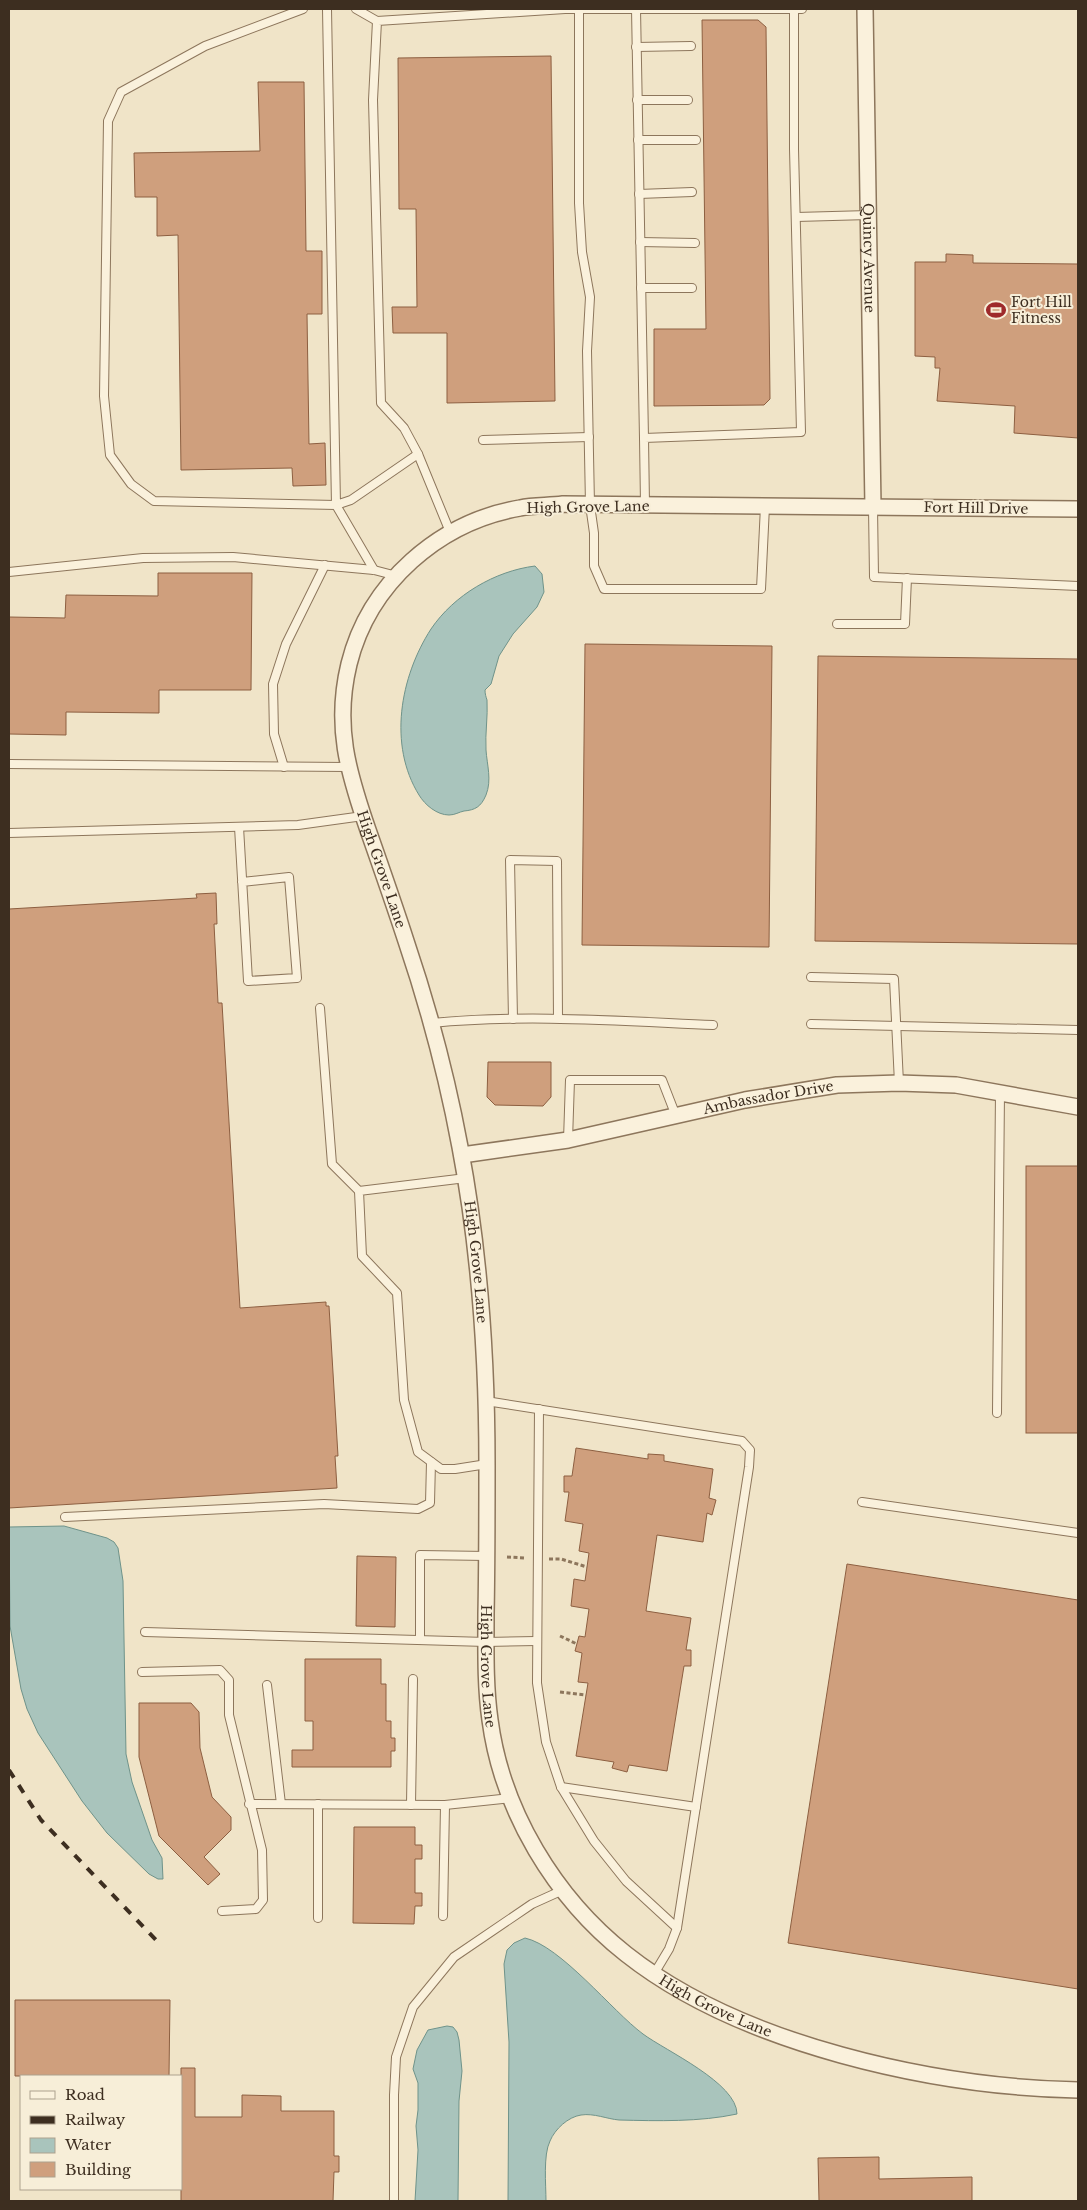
<svg xmlns="http://www.w3.org/2000/svg" width="1087" height="2210" font-family="'Libre Baskerville',serif">
  <style>
    .water { fill: #a9c4bc; stroke: #6f938a }
    .building { fill: #cf9f7d; stroke: #8d5f41 }
    .lines { fill: none; stroke-linecap: round; stroke-linejoin: round }
    .service-casing { stroke: #8d765c; stroke-width: 10 }
    .minor-casing { stroke: #8d765c; stroke-width: 18 }
    .path { stroke: #8d765c; stroke-width: 3; stroke-dasharray: 4 2.5; stroke-linecap: butt }
    .service { stroke: #faf1dc; stroke-width: 8 }
    .minor { stroke: #faf1dc; stroke-width: 15 }
    .rail { stroke: #3d2e20; stroke-width: 4; stroke-dasharray: 9 9; stroke-linecap: butt }
    .labels { text-anchor: middle; stroke-width: 4; stroke-linejoin: round; paint-order: stroke }
    .street-label { font-size: 14px; fill: #3d2e20; stroke: #f7eed8 }
    .poi-label { font-size: 14px; fill: #3d2e20; stroke: #f7eed8; text-anchor: start }
  </style>
  <rect width="100%" height="100%" fill="#f0e4c8"/>
  <g class="water">
    <path d="M535,566l7,8 2,18 -7,15 -24,27 -14,22 -8,28 -6,6c0,4 1,7 2,10 1,17 -2,33 -1,50 1,15 6,30 0,45 -5,12 -11,15 -22,16 -5,1 -9,4 -15,4 -12,0 -24,-10 -30,-20 -31,-50 -19,-118 12,-166 23,-34 64,-58 104,-63z"/>
    <polygon points="64,1526 107,1538 114,1542 118,1548 123,1581 126,1754 132,1782 152,1840 162,1858 163,1879 158,1879 149,1874 107,1833 82,1801 38,1733 27,1709 21,1689 10,1626 9,1527"/>
    <path d="M525,1938c36,8 87,73 118,96 23,17 94,49 94,80 -37,8 -79,7 -118,6 -12,-1 -25,-7 -38,-5 -13,2 -26,14 -31,26 -7,14 -4,44 -4,60h-38l1,-159 -5,-78 3,-14 7,-7z"/>
    <polygon points="447,2026 453,2027 457,2032 459,2040 462,2071 459,2101 458,2201 415,2201 418,2150 416,2126 418,2110 418,2083 413,2069 417,2050 428,2030"/>
  </g>
  <g class="building">
    <polygon points="702,20 758,20 766,27 770,399 764,405 654,406 654,329 706,329"/>
    <polygon points="551,56 555,401 447,403 447,333 393,333 392,307 417,307 416,209 399,209 398,58"/>
    <polygon points="258,82 304,82 306,251 322,251 322,314 307,314 309,444 325,443 326,485 293,486 292,468 181,470 178,235 157,236 157,197 135,197 134,153 260,151"/>
    <polygon points="946,254 973,255 973,263 1078,264 1078,438 1014,433 1015,406 937,401 940,368 935,368 935,357 915,356 915,262 946,262"/>
    <polygon points="158,573 252,573 251,690 159,690 159,713 66,712 66,735 9,734 9,617 65,618 66,595 158,596"/>
    <polygon points="585,644 772,646 769,947 582,945"/>
    <polygon points="818,656 1078,659 1078,944 815,941"/>
    <polygon points="216,893 217,924 214,924 218,1003 222,1003 240,1308 326,1302 326,1306 329,1306 338,1456 335,1456 337,1488 9,1508 9,909 197,898 196,894"/>
    <polygon points="488,1062 551,1062 551,1097 543,1106 495,1105 487,1097"/>
    <rect x="1026" y="1166" width="52" height="267"/>
    <polygon points="576,1448 648,1459 648,1454 664,1455 664,1461 713,1469 709,1498 716,1500 712,1515 707,1513 703,1542 657,1535 646,1611 691,1618 686,1650 691,1650 691,1666 684,1666 667,1771 629,1765 627,1772 612,1768 614,1762 576,1756 588,1683 578,1682 582,1653 575,1651 579,1636 585,1637 589,1609 571,1606 574,1579 585,1581 589,1553 579,1551 583,1524 565,1521 569,1492 564,1492 564,1476 572,1476"/>
    <polygon points="357,1556 396,1557 395,1627 356,1626"/>
    <polygon points="847,1564 1078,1600 1078,1989 788,1943"/>
    <polygon points="305,1659 381,1659 381,1684 386,1684 386,1721 391,1721 391,1738 395,1738 395,1751 391,1751 391,1767 292,1767 292,1750 313,1750 313,1721 305,1721"/>
    <polygon points="139,1703 191,1703 199,1712 200,1748 212,1797 231,1817 231,1830 204,1857 220,1874 208,1885 159,1836 139,1757"/>
    <polygon points="354,1827 415,1827 415,1845 422,1845 422,1859 415,1859 415,1893 422,1893 422,1906 415,1906 414,1924 353,1923"/>
    <polygon points="15,2000 170,2000 169,2076 15,2076"/>
    <polygon points="181,2068 195,2068 195,2117 242,2117 242,2095 281,2096 281,2111 334,2111 334,2156 339,2156 339,2172 334,2172 333,2201 181,2201"/>
    <polygon points="879,2157 879,2179 972,2177 972,2201 819,2201 818,2158"/>
  </g>
  <g class="lines">
    <defs>
      <g id="service">
        <polyline points="303,9 205,46 121,92 108,121 104,396 110,455 131,484 154,501 336,505 374,570"/>
        <polyline points="327,9 336,505 351,500 418,454"/>
        <polyline points="356,9 377,21"/>
        <polyline points="579,9 579,203 582,252 590,297 587,351 590,505 594,533 594,566 604,589 761,589 765,506"/>
        <polyline points="636,9 644,438"/>
        <polyline points="636,47 691,46"/>
        <polyline points="637,100 688,100"/>
        <polyline points="638,140 696,140"/>
        <polyline points="639,194 692,192"/>
        <polyline points="796,217 869,215"/>
        <polyline points="640,242 695,243"/>
        <polyline points="641,288 692,288"/>
        <polyline points="483,440 589,437"/>
        <polyline points="645,505 644,438 801,432 794,149 794,9 802,9"/>
        <polyline points="873,507 874,577 1078,586"/>
        <polyline points="450,532 418,454 404,428 381,403 373,100 377,21 565,9 794,9"/>
        <polyline points="9,572 143,558 233,557 374,570 397,576"/>
        <polyline points="837,624 905,624 907,578"/>
        <polyline points="9,764 347,767"/>
        <polyline points="284,767 274,734 273,684 286,644 325,565"/>
        <polyline points="239,827 248,981 297,978 289,877 242,882"/>
        <polyline points="9,833 298,825 363,816"/>
        <polyline points="811,977 894,979 899,1083"/>
        <polyline points="320,1008 332,1164 359,1191"/>
        <polyline points="513,1019 510,860 557,861 558,1018"/>
        <path d="M432,1023c93,-9 187,-2 281,2"/>
        <polyline points="811,1024 1078,1030"/>
        <polyline points="568,1140 570,1080 662,1080 676,1116"/>
        <polyline points="466,1178 359,1191 362,1256 397,1293 404,1400 418,1452 441,1469 455,1469 487,1464"/>
        <polyline points="486,1401 742,1441 750,1450 749,1467 677,1928 669,1949 654,1974"/>
        <polyline points="539,1409 537,1683 546,1742 561,1787 594,1841 626,1881 677,1928"/>
        <polyline points="997,1413 1000,1092"/>
        <polyline points="862,1502 1078,1533"/>
        <polyline points="65,1517 324,1504 418,1509 430,1503 431,1462"/>
        <polyline points="145,1632 486,1642 536,1641"/>
        <polyline points="420,1640 420,1555 487,1556"/>
        <polyline points="142,1672 220,1670 229,1680 229,1715 262,1850 263,1900 256,1909 222,1911"/>
        <polyline points="267,1685 281,1804"/>
        <polyline points="561,1787 696,1807"/>
        <polyline points="249,1804 445,1805 511,1798"/>
        <polyline points="318,1804 318,1918"/>
        <polyline points="411,1805 413,1679"/>
        <polyline points="443,1916 445,1805"/>
        <polyline points="394,2201 394,2095 396,2057 413,2007 454,1957 532,1904 563,1890"/>
      </g>
      <g id="minor">
        <path id="s1" d="M865,9l8,498"/>
        <path id="s2" d="M1078,509l-515,-5c-14,2 -29,1 -43,4 -81,14 -151,75 -171,156 -15,62 -1,108 19,166 13,37 26,74 38,111 23,68 41,136 54,206 20,105 27,211 27,318 0,49 0,99 -1,149 0,35 -1,71 4,106 12,91 65,178 136,234 115,91 308,133 452,136"/>
        <path id="s3" d="M462,1155l106,-15 177,-40 92,-15 62,-2 57,2 122,22"/>
      </g>
    </defs>
    <use href="#service" class="service-casing"/>
    <use href="#minor" class="minor-casing"/>
    <g class="path">
      <polyline points="507,1557 526,1558"/>
      <polyline points="549,1559 561,1559 587,1567"/>
      <polyline points="560,1636 577,1644"/>
      <polyline points="560,1692 586,1695"/>
    </g>
    <use href="#service" class="service"/>
    <use href="#minor" class="minor"/>
    <polyline class="rail" points="9,1770 41,1820 159,1943"/>
  </g>
  <defs>
    <symbol id="stadium-bare" viewBox="-9 -9 18 18"><path d="M0-5a6.5 5 0 1 0 0 10a6.5 5 0 1 0 0-10ZM-3.5-1.8h7v3.6h-7Z" fill="#9e2a2b" stroke="#f7eed8" stroke-width="2.5" paint-order="stroke"/></symbol>
  </defs>
  <g fill-rule="evenodd">
    <use href="#stadium-bare" x="982" y="296" width="28" height="28"/>
  </g>
  <g class="labels">
    <g class="street-label">
      <text dy="5" stroke="none"><textPath href="#s1" startOffset="249">Quincy Avenue</textPath></text>
      <text transform="translate(588 507) rotate(-1)" y="5">High Grove Lane</text>
      <text transform="translate(976 508) rotate(1)" y="5">Fort Hill Drive</text>
      <text dy="5" stroke="none"><textPath href="#s2" startOffset="1014">High Grove Lane</textPath></text>
      <text dy="5" stroke="none"><textPath href="#s3" startOffset="312">Ambassador Drive</textPath></text>
      <text dy="5" stroke="none"><textPath href="#s2" startOffset="1419">High Grove Lane</textPath></text>
      <text dy="5" stroke="none"><textPath href="#s2" startOffset="1824">High Grove Lane</textPath></text>
      <text dy="5" stroke="none"><textPath href="#s2" startOffset="2259">High Grove Lane</textPath></text>
    </g>
    <g class="poi-label">
      <text x="1011" y="307">Fort Hill<tspan x="1011" dy="16">Fitness</tspan></text>
    </g>
  </g>
  <rect width="1087" height="2210" fill="none" stroke="#3d2e20" stroke-width="20"/>
  <rect x="20" y="2075" width="162" height="115" fill="#f7eed8" stroke="#ada18e"/>
  <rect x="30" y="2091" width="25" height="8" fill="#faf1dc" stroke="#ada18e"/>
  <text x="65" y="2100" font-size="15" fill="#3d2e20">Road</text>
  <rect x="30" y="2116" width="25" height="8" fill="#3d2e20" stroke="#ada18e"/>
  <text x="65" y="2125" font-size="15" fill="#3d2e20">Railway</text>
  <rect x="30" y="2138" width="25" height="15" fill="#a9c4bc" stroke="#ada18e"/>
  <text x="65" y="2150" font-size="15" fill="#3d2e20">Water</text>
  <rect x="30" y="2162" width="25" height="15" fill="#cf9f7d" stroke="#ada18e"/>
  <text x="65" y="2175" font-size="15" fill="#3d2e20">Building</text>
</svg>
